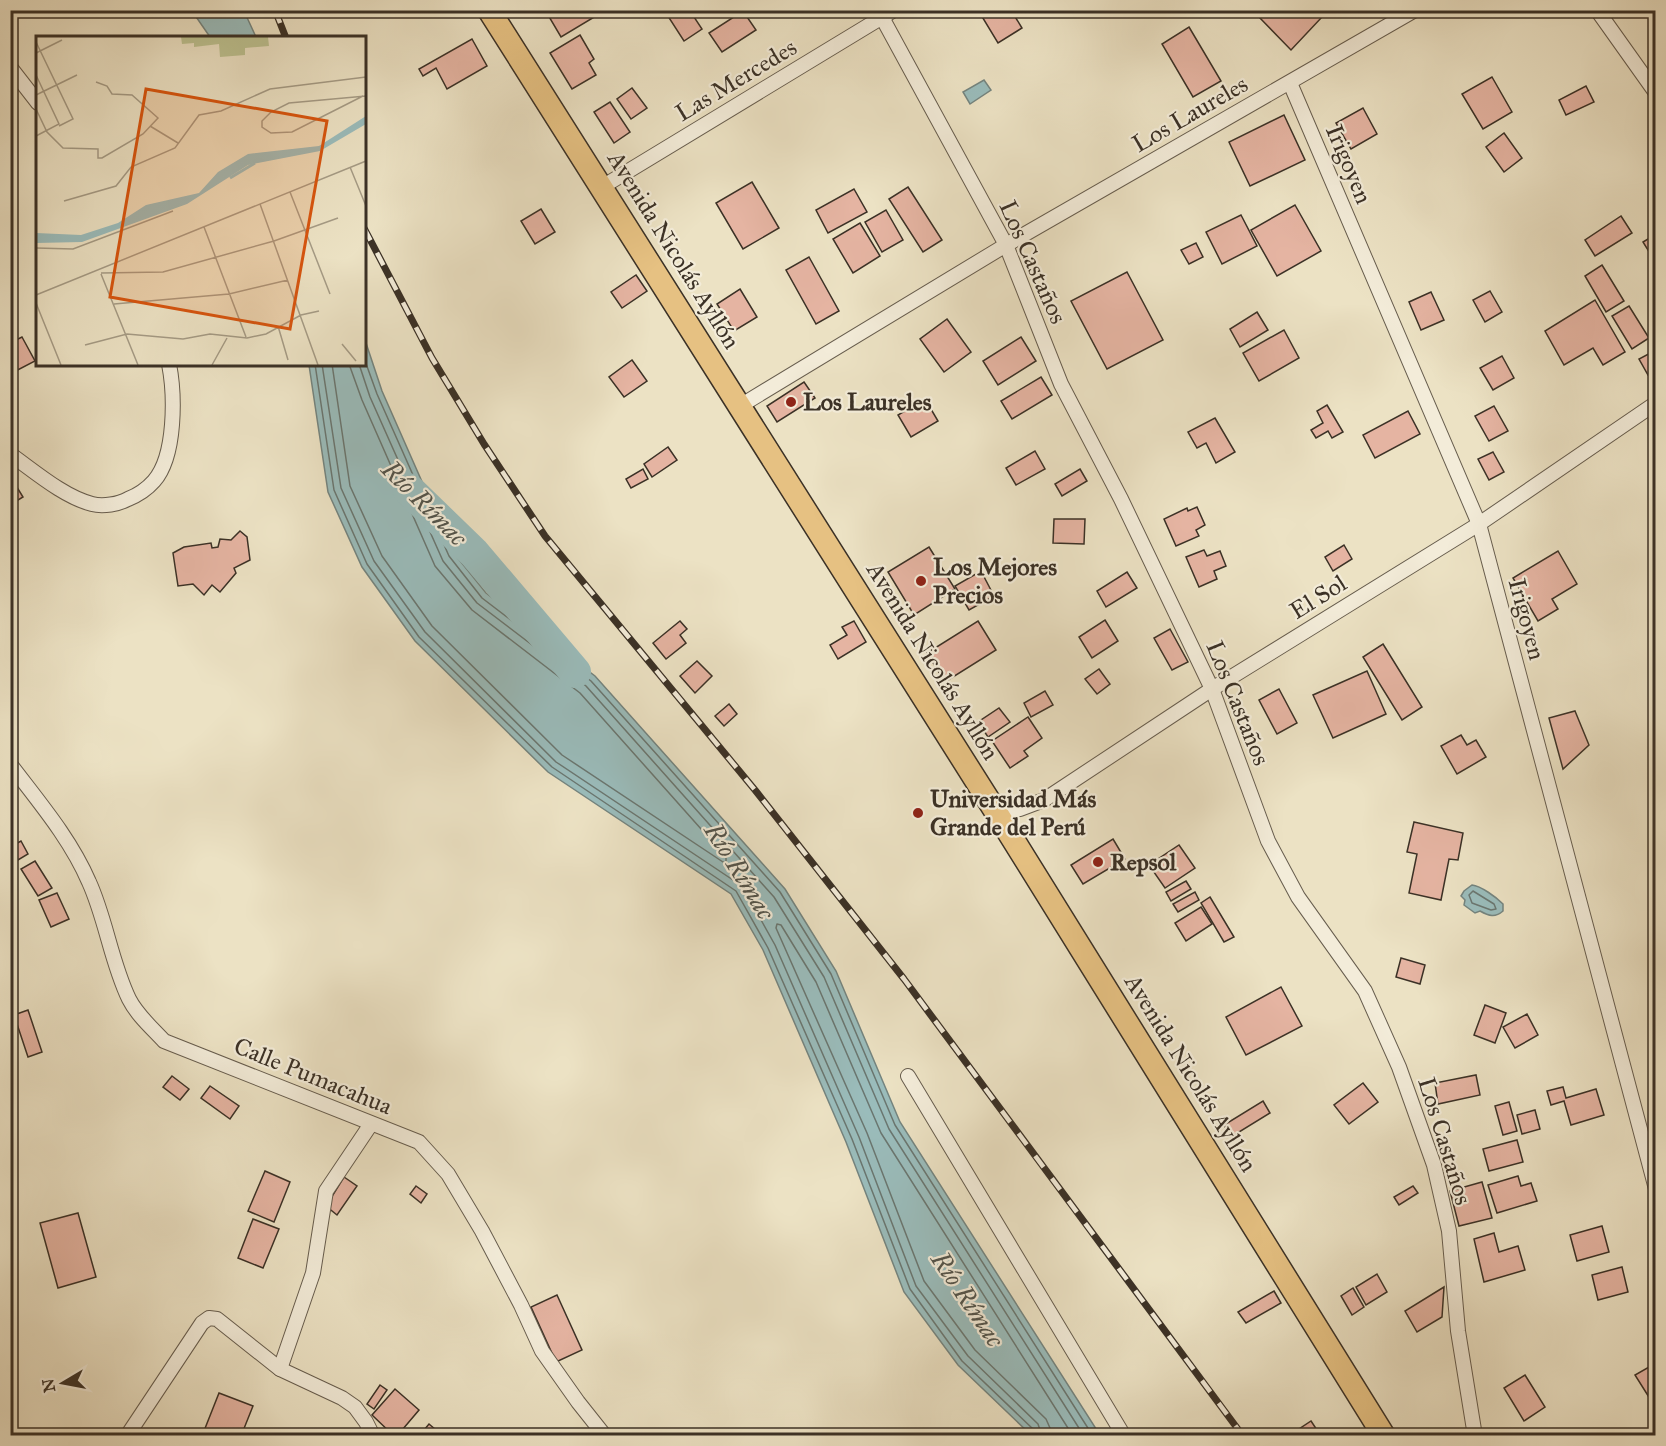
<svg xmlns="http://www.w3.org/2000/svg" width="1666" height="1446" font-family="'IM FELL Great Primer',serif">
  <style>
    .water { fill: #9abcbb; stroke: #74847f; stroke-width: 1.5 }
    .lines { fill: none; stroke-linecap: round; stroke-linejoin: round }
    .shore { stroke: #6a7670; stroke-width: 1.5 }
    .river { stroke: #9abcbb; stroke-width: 32 }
    .building { fill: #e5b4a2; stroke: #3b3126; stroke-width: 1.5 }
    .minor-casing { stroke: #675d4e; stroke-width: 16 }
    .trunk-casing { stroke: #3b3126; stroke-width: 25 }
    .minor { stroke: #f3ecd9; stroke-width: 14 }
    .trunk { stroke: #e6c182; stroke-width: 22 }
    .rail-casing { stroke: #3b3126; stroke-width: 7 }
    .rail { stroke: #f3ecd9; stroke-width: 4.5; stroke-dasharray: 14; stroke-linecap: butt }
    .poi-dot { fill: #8f2418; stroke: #f3ecd9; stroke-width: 2 }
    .labels { text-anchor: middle; stroke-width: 4.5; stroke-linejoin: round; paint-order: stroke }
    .street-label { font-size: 24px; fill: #3b3126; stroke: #f3ecd9 }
    .poi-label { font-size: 24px; font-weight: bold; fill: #3b3126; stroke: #f3ecd9; text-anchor: start }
    .water-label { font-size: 26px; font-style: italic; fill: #53544b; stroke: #f3ecd9 }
    .inset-river { fill: none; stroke: #9abcbb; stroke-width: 3 }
    .inset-road { fill: none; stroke: #a59b85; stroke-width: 1.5 }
    .view { fill: #d7550f; fill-opacity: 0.15; stroke: #d7550f; stroke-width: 3 }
    .inset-edge { fill: none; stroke: #3b3126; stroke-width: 3 }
  </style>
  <rect width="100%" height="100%" fill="#ece2c4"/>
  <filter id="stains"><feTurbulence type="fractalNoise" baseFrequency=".00333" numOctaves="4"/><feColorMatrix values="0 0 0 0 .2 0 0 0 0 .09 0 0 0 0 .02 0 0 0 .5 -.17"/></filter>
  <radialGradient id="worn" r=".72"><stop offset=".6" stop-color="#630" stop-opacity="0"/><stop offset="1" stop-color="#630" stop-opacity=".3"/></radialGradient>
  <g class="water">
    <polygon points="192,11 244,11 256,37 210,37"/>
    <polygon points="984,80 991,90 970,104 963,92"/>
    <polygon points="365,340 382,391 453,552 486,593 595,676 785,889 836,971 900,1122 1100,1435 1031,1435 958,1365 904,1292 846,1142 763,950 731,894 548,772 415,641 362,567 328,492 309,365 364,364"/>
    <path d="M1472,885c9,1 24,12 31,19v7c-8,7 -14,5 -23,0l-5,2 -11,-8 1,-5 -4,-4 3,-5z"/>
  </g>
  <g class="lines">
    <g class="shore">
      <polyline points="364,358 377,394 449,556 482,598 591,681 780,892 831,974 895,1125 1093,1436"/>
      <polyline points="315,364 334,490 367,564 419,637 552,767 736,891 768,948 852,1139 910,1289 962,1361 1033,1429 1035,1436"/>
      <polyline points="322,364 341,488 374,561 425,632 556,762 742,886 775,945 859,1137 916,1286 968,1356 1038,1424 1042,1436"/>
      <polyline points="332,364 350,486 382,556 432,626 562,755 723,862 726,862 726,857 580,693 472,610 435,566 362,400 349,364"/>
      <polyline points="359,364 370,397 443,561 477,603 586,686 774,897 824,977 889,1129 1084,1436"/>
      <polygon points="1473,891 1494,904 1496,909 1491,910 1472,903 1469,895"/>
      <polyline points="1051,1436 1050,1428 1046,1419 975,1350 924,1281 867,1133 776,928 777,924 781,925 816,982 881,1133 1073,1436"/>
    </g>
    <polyline class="river" points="408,489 474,553 575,672"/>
  </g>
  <g class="building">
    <polygon points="556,10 606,10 561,37 548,15"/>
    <polygon points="664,10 698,10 700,13 694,17 702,29 684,41"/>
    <polygon points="978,10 1011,10 1022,28 998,43"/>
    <polygon points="1263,10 1316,10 1322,17 1291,50 1258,16"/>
    <polygon points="743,11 756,30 722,52 709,33"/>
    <polygon points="1189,27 1221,81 1193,97 1162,44"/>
    <polygon points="580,35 594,59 589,63 596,75 572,89 550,53"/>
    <polygon points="472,39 487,66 447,89 436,68 423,76 419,69"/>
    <polygon points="1492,77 1512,112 1483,129 1462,94"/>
    <polygon points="1586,86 1594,102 1566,115 1559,100"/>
    <polygon points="632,88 647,108 631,119 617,99"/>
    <polygon points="610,102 630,132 614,143 594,112"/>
    <polygon points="1363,108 1377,134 1351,149 1336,123"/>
    <polygon points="1284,115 1305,160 1250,186 1229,142"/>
    <polygon points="1504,133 1522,158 1504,172 1486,147"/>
    <polygon points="752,182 779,228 743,249 716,203"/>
    <polygon points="908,187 942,240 923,252 889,199"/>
    <polygon points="854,189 867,212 828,233 816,210"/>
    <polygon points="1295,205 1321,251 1277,276 1251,230"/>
    <polygon points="541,209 555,232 535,244 521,221"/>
    <polygon points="886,210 903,240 882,252 865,222"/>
    <polygon points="1241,215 1257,246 1222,264 1206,232"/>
    <polygon points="1621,216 1632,233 1595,256 1585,240"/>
    <polygon points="860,223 880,256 853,273 833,239"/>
    <polygon points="1656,234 1656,263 1643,242"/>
    <polygon points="1196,243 1203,257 1189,264 1181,250"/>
    <polygon points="809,257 839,311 816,324 786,270"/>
    <polygon points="1602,265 1624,301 1606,312 1585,276"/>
    <polygon points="1127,272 1163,340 1107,369 1071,301"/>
    <polygon points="636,275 647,291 622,308 611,292"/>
    <polygon points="740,289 757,317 734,331 717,304"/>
    <polygon points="1490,291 1502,312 1485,322 1473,300"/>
    <polygon points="1431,292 1444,320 1421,330 1409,302"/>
    <polygon points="1595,300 1625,352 1603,365 1593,348 1564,365 1545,331"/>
    <polygon points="1629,306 1649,338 1632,349 1612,316"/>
    <polygon points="1257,312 1268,330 1240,347 1230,329"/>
    <polygon points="947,319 971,352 944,372 920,339"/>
    <polygon points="1284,330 1299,358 1259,381 1243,353"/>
    <polygon points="22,337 35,361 10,374 10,343"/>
    <polygon points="1021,337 1036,361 998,385 983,361"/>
    <polygon points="1656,350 1656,371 1648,375 1639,359"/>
    <polygon points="1502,356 1514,378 1493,390 1480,368"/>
    <polygon points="632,360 647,381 624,397 609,377"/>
    <polygon points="1041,377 1052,395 1012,419 1001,401"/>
    <polygon points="804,382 815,398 777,422 767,406"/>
    <polygon points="925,399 938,421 911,437 898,415"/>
    <polygon points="1327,405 1343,432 1332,438 1328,431 1316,438 1311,430 1323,423 1317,411"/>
    <polygon points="1494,406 1508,431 1489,441 1475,416"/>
    <polygon points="1408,411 1420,434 1375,458 1363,435"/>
    <polygon points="1215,418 1235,452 1216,463 1206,443 1197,448 1188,432"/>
    <polygon points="668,447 677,460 652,477 644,464"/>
    <polygon points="1035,451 1045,469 1016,485 1006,468"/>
    <polygon points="1493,452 1504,472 1489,480 1478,459"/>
    <polygon points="643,469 648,479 631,488 626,479"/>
    <polygon points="1080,469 1087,481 1062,496 1055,484"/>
    <polygon points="10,476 23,497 10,505"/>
    <polygon points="1197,507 1205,525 1196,530 1199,536 1176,546 1164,519 1187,508 1188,511"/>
    <polygon points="1054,519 1085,519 1084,544 1053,543"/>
    <polygon points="240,531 247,537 250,560 234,568 236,573 220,592 212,585 204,595 193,584 178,586 173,553 184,547 211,543 212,548 218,547 220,539 231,540"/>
    <polygon points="1344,545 1352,559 1333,571 1325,557"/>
    <polygon points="929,547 955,589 914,615 888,572"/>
    <polygon points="1204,550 1207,556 1220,551 1226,566 1214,571 1217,579 1199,587 1186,557"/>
    <polygon points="1558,551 1577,584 1552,599 1558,609 1538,621 1513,578"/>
    <polygon points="981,571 994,596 969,610 955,586"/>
    <polygon points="1127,572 1137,588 1106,607 1097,591"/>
    <polygon points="1105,620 1118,641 1092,658 1079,637"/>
    <polygon points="680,621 687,629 680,635 686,643 666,659 653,643"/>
    <polygon points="854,621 866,642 838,659 830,645 847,635 842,627"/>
    <polygon points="978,621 996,650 945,682 927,653"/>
    <polygon points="1170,629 1188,662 1172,670 1154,638"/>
    <polygon points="1383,644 1422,707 1402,720 1363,657"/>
    <polygon points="697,661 712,676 695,693 680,676"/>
    <polygon points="1099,669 1110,684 1097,694 1085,679"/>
    <polygon points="1367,671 1386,714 1333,738 1313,695"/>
    <polygon points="1279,689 1297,723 1277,734 1259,700"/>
    <polygon points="1045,691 1053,705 1031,717 1024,703"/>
    <polygon points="729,704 737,714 724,726 715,716"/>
    <polygon points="999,708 1010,722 988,737 978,722"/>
    <polygon points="1575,711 1589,745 1563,769 1549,718"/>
    <polygon points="1028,717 1042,738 1024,751 1028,756 1010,768 992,741"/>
    <polygon points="1461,735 1467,745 1476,740 1486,757 1457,774 1441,746"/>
    <polygon points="1414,822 1463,833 1458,860 1449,859 1441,900 1409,893 1417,854 1407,852"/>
    <polygon points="1113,839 1125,859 1083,884 1071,865"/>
    <polygon points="21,841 28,854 18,860 10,847"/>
    <polygon points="1179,845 1195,868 1165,888 1149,865"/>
    <polygon points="35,861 52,888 38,896 21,869"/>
    <polygon points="1186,881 1191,889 1171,901 1166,892"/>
    <polygon points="1195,892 1199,900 1178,912 1173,904"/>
    <polygon points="57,893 69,919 51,927 39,900"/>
    <polygon points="1210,897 1234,937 1224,942 1201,903"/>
    <polygon points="1201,907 1212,924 1186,941 1175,923"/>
    <polygon points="1401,958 1425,965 1420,984 1396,977"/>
    <polygon points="1281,987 1302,1026 1246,1055 1226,1017"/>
    <polygon points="1485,1005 1506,1013 1495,1043 1474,1035"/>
    <polygon points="28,1010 42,1052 28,1057 14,1015"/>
    <polygon points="1527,1014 1538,1035 1515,1048 1503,1027"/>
    <polygon points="1476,1075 1480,1095 1438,1104 1435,1083"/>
    <polygon points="172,1076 189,1089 180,1100 163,1087"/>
    <polygon points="1363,1083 1378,1102 1349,1124 1334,1105"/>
    <polygon points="210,1086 239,1106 230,1119 201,1098"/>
    <polygon points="1563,1087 1566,1098 1596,1089 1604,1115 1571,1125 1564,1101 1551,1105 1547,1091"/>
    <polygon points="1263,1101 1270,1113 1231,1137 1224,1125"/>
    <polygon points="1509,1102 1517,1131 1503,1135 1495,1106"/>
    <polygon points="1535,1110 1540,1129 1522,1134 1517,1115"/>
    <polygon points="1517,1140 1523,1162 1489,1171 1483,1149"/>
    <polygon points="265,1171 290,1182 274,1222 248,1211"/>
    <polygon points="1518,1176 1521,1186 1531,1183 1537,1201 1497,1213 1488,1185"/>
    <polygon points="344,1177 357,1186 337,1215 326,1206"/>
    <polygon points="1482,1182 1492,1218 1459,1226 1450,1191"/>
    <polygon points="416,1186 427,1194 421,1203 410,1194"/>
    <polygon points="1413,1186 1418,1193 1399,1205 1394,1197"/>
    <polygon points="78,1213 96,1277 58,1288 40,1223"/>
    <polygon points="253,1219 279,1229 263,1268 238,1258"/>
    <polygon points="1602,1226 1609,1252 1577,1261 1570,1235"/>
    <polygon points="1494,1233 1499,1252 1518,1246 1525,1270 1484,1282 1474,1239"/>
    <polygon points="1622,1267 1628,1292 1598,1300 1592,1275"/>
    <polygon points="1377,1274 1387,1292 1366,1305 1356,1287"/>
    <polygon points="1444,1287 1442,1317 1417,1332 1405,1311"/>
    <polygon points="1353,1288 1364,1307 1352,1315 1341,1296"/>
    <polygon points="1274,1291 1281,1303 1246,1323 1238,1312"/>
    <polygon points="557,1295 582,1350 556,1362 531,1307"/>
    <polygon points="1656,1363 1656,1400 1652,1402 1635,1375"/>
    <polygon points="1525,1375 1545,1407 1524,1421 1504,1388"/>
    <polygon points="380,1385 387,1390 374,1409 367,1404"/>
    <polygon points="395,1389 419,1410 397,1436 394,1436 372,1415"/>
    <polygon points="219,1393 253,1406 241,1436 202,1436"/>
    <polygon points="1311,1421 1321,1436 1304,1436 1299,1429"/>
    <polygon points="429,1424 442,1435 442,1436 419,1436"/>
  </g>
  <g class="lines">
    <defs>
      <g id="minor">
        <polyline points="878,10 1006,245 1061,384 1121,499 1212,689 1268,841 1298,897 1365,991 1399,1067 1434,1165 1449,1231 1458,1331 1475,1436"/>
        <polyline points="1597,10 1656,93"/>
        <polyline points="10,67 38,103"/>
        <polyline points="1290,83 1479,524 1656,1189"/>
        <polyline points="602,187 894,10"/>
        <polyline points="740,406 1006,245 1415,10"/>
        <path d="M10,454c24,17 54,43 82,50 11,3 27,0 36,-5 10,-4 19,-10 26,-18 22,-25 21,-86 15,-117"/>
        <path d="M10,764c28,37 60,74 79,118 17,37 22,80 40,117 8,16 23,29 35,42l255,101 29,32 34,57 39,74 21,46 36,51 27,34"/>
        <polyline points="996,812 1020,809 1044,800 1212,689 1479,524 1656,403"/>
        <polyline points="908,1076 1124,1436"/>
        <polyline points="280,1369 313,1273 326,1191 371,1124"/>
        <polyline points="127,1436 202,1323 209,1318 217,1319 280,1369 342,1398 355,1407 366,1422 373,1436"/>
      </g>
      <polyline id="trunk" points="489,10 996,812 1384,1436"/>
    </defs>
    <use href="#minor" class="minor-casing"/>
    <use href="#trunk" class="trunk-casing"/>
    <use href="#minor" class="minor"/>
    <use href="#trunk" class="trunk"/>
    <defs>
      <g id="rail">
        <polyline points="275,10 286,38"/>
        <polyline points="364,228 432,358 484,444 545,536 755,790 904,979 1243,1436"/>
      </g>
    </defs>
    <use href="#rail" class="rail-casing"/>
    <use href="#rail" class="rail"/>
  </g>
  <g class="poi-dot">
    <circle cx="791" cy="402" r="6"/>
    <circle cx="921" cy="581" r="6"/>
    <circle cx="918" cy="813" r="6"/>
    <circle cx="1098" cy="862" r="6"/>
  </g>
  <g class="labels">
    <g class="street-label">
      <text transform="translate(736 80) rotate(-31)" y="8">Las Mercedes</text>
      <text transform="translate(1190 114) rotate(-30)" y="8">Los Laureles</text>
      <text transform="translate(1349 164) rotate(67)" y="8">Irigoyen</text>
      <text transform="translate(674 250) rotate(58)" y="8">Avenida Nicolás Ayllón</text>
      <text transform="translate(1033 262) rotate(66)" y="8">Los Castaños</text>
      <text transform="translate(1318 597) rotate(-32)" y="8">El Sol</text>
      <text transform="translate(1527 619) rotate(75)" y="8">Irigoyen</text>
      <text transform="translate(933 661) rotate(58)" y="8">Avenida Nicolás Ayllón</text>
      <text transform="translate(1238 703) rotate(68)" y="8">Los Castaños</text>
      <text transform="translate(1191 1073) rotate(58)" y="8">Avenida Nicolás Ayllón</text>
      <text transform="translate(313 1076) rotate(22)" y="8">Calle Pumacahua</text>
      <text transform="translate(1445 1141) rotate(73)" y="8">Los Castaños</text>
    </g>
    <g class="poi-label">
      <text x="803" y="410">Los Laureles</text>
      <text x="933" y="575">Los Mejores<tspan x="933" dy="28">Precios</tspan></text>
      <text x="930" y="807">Universidad Más<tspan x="930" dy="28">Grande del Perú</tspan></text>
      <text x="1110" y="870">Repsol</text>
    </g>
    <g class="water-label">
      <text transform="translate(425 503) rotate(45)" y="9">Río Rímac</text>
      <text transform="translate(740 871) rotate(58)" y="9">Río Rímac</text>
      <text transform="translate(968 1299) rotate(56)" y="9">Río Rímac</text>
    </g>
  </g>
  <g transform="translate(36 36)">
    <rect width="330" height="330" fill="#ece2c4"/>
    <path d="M145,1h87l1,9 -24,2v7l-25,2 -1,-13 -25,3v-4l-12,1z" fill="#bdc291"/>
    <path d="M330,80v8l-46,27 -72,14 -61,39 -105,38 -46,1v-10l45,2 37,-12 28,-18 53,-12 19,-21 30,-18 71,-8z" fill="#9abcbb"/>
    <path class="inset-river" d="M194,142l25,-15"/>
    <path class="inset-road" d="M0,6l37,77 -14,7M0,17l26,-13M0,39l23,49 -23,12M0,59l41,-20M327,60l-71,36 -21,1 -9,-6v-6l9,-9 18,-9 77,-7M0,73l11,23 16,16 35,1v9h4l41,-24 15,-16 -26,-23 -20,-1 -5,-8 -11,-4M114,90l28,17M314,131l16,39M254,156l40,102M28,165l52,-15 15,-19 44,-19 24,-33 22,-4 49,-22 96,-12M224,168l58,161M168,191l42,110M0,212l37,1 100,-38M65,237l62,-1 111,-31 64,-23M65,238l37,91M0,259l330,-134M0,267l25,62M78,268l115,-10 59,-14M242,290l10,34M306,308l14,17M49,309l42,-11 56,5 27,-5 37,4 19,-4 35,-19 18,-4M176,329l15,-27"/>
    <path class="view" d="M110,53l181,32 -37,208 -180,-32z"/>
    <rect width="330" height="330" class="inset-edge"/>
  </g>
  <rect width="1666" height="1446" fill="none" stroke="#ece2c4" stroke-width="36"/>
  <rect x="12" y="12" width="1642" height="1422" fill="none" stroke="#3b3126" stroke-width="3"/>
  <rect x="18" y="18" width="1630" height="1410" fill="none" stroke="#3b3126" stroke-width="1.5"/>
  <g transform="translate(63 1383) rotate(260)" stroke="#f3ecd9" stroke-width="4.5" paint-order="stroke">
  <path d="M0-4.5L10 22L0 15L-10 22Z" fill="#3b3126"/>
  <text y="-9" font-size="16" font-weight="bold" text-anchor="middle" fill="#3b3126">N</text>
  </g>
  <rect width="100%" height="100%" filter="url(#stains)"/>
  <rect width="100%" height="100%" fill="url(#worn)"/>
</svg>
